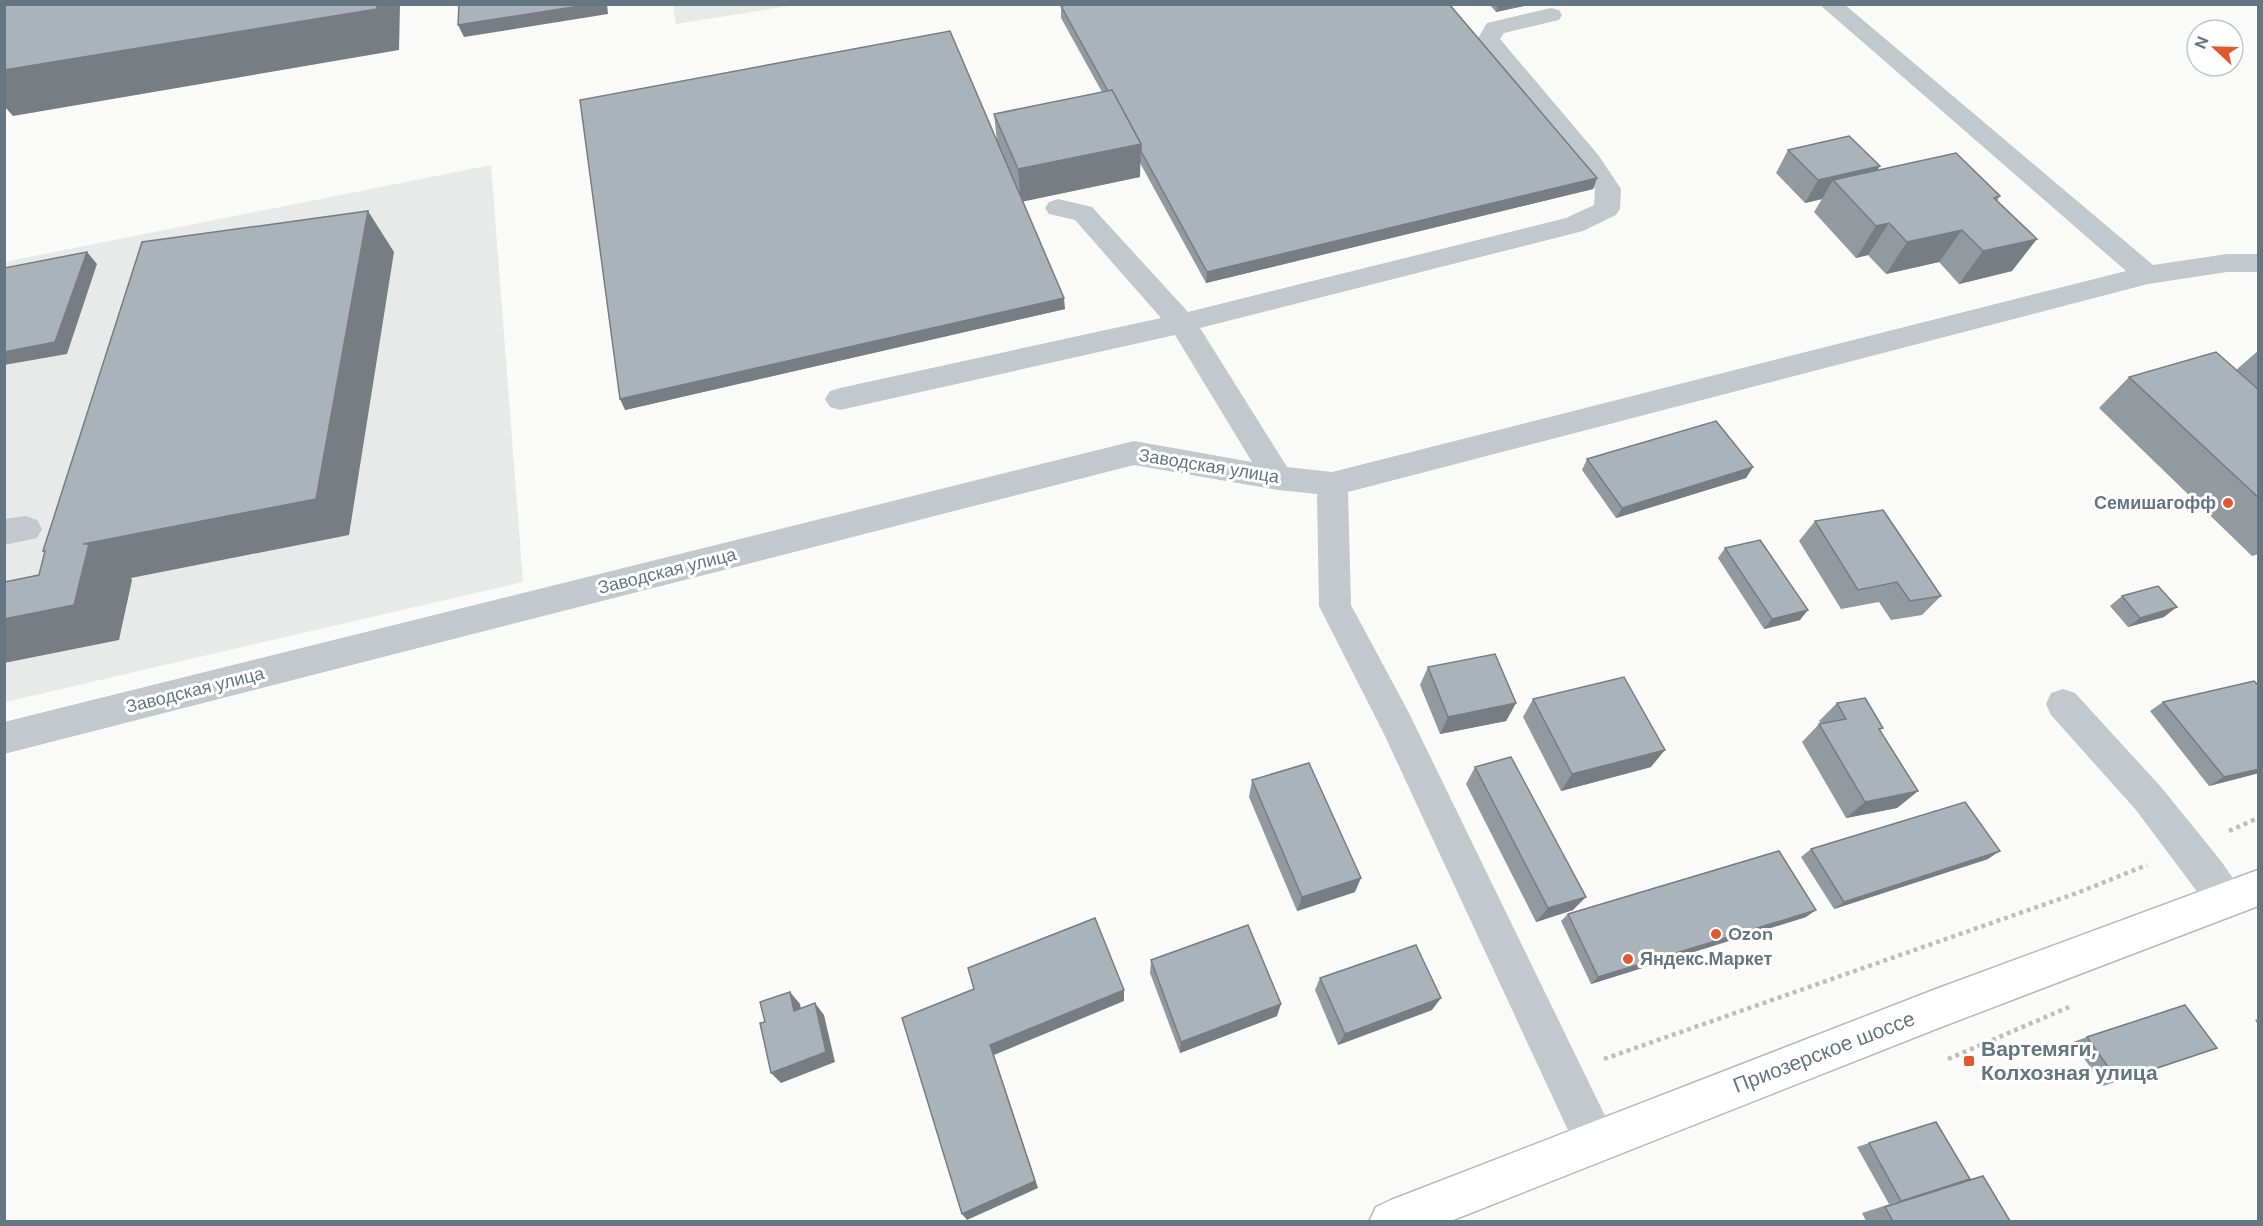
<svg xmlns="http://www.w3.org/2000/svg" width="2263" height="1226" font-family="'DM Sans',sans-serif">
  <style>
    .built { fill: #e8e9e9 }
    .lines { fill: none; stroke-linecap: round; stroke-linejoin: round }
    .major-casing { stroke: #b5babe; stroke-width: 3 }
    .path { stroke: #bbbfc2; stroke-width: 4.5; stroke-dasharray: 4 4; stroke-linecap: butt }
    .minor { fill: #c3c8cc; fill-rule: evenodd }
    .major { fill: #fff; fill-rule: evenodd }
    .wall { fill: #929a9f }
    .shaded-wall { fill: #777d82 }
    .building { fill: #aab3b9; stroke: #777d82; stroke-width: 1.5 }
    .poi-dot { fill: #e4572e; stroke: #fff; stroke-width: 2 }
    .labels { text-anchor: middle; stroke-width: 6; stroke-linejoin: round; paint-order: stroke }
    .street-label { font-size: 18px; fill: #657683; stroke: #fff }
    .poi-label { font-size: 18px; font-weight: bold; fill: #657683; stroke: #fff; text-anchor: start }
    .near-poi-label { font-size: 21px; font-weight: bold; fill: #657683; stroke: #fff; text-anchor: start }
    .near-street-label { font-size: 21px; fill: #657683; stroke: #fff }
  </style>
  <rect width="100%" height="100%" fill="#fafaf8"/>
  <g class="built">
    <polygon points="673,4 795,4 795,5 676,24"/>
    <polygon points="491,165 523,582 5,702 4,262"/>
  </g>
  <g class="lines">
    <defs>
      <polygon id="major" points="2258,870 2258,906 1936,1029 1448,1222 1369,1222 1376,1207 1391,1200 1936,989"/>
    </defs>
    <use href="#major" class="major-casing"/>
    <g class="path">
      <polyline points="2229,831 2258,818"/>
      <polyline points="1604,1059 2077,893 2147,865"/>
      <polyline points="1948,1059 2069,1007"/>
    </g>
    <g class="minor">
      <polygon points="1819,4 1844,4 2153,265 2227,254 2258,254 2258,272 2227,272 2148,284 1348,492 1351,605 1409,713 1610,1126 1616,1141 1610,1156 1595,1162 1580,1156 1384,734 1319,606 1317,494 1278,490 1134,465 4,754 4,722 1134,441 1252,462 1175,335 840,410 830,407 825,399 830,391 840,388 1161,318 1075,220 1049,214 1045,208 1049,202 1058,199 1092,207 1188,312 1566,218 1594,205 1595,189 1581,168 1477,40 1487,23 1551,8 1559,10 1562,15 1559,20 1504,33 1500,39 1599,156 1621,189 1620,209 1616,215 1583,231 1200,328 1287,467 1332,472 2126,271"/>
      <polygon points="26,516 37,520 42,529 37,538 4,545 4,519"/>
      <polygon points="2063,689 2075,693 2161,787 2221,861 2239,887 2245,900 2239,913 2226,918 2213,913 2136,810 2051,715 2046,704 2051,693"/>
    </g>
    <use href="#major" class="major"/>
  </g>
  <g class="wall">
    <polygon points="1489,4 1533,4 1496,12"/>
    <polygon points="1061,6 1597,178 1593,189 1206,283 1140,163 1140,177 1023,201 1065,309 625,410 997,141 994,114 1102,92 1061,18"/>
    <polygon points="1788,150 2000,196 1997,201 2012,271 1959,284 1939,262 1886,274 1868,255 1856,258 1814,212 1822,199 1805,203 1776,173"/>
    <polygon points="2259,350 2259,554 2252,556 2099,408 2129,377 2236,370"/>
    <polygon points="1587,459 1753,467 1746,478 1616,518 1582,470"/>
    <polygon points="1815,521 1941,596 1922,615 1891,620 1879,602 1841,609 1799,541"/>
    <polygon points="1725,548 1800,620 1764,629 1718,558"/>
    <polygon points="2122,596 2164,617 2128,627 2110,606"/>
    <polygon points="1428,667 1516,703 1506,721 1440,734 1420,685"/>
    <polygon points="2259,686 2259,773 2209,786 2150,711 2163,702"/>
    <polygon points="1533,699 1651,767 1561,791 1523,717"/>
    <polygon points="1837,703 1880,731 1918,791 1897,808 1846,818 1802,742 1819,724 1821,724 1819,721"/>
    <polygon points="1475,767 1573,910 1536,922 1466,784"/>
    <polygon points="1252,780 1355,892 1297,911 1249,797"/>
    <polygon points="1811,849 1988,859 1834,909 1801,857"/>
    <polygon points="1568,914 1806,917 1591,984 1561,921"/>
    <polygon points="1151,960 1277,1016 1180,1053 1150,973"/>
    <polygon points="1320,978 1432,1010 1338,1045 1315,990"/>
    <polygon points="2259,1019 2259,1026 2255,1020"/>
    <polygon points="2087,1037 2118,1081 2103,1086 2073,1042"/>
    <polygon points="1869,1143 1970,1179 1983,1176 2010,1221 1866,1221 1862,1213 1899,1201 1889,1204 1857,1147"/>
  </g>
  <g class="shaded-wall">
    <polygon points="377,4 400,4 399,50 13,116 4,106 4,70"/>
    <polygon points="592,4 607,4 608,14 464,37 458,25"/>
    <polygon points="1498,4 1533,4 1496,12"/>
    <polygon points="1141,144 1140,177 1021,202 1018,169"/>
    <polygon points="1880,166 1867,188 1833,180 1822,199 1805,203 1818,180"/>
    <polygon points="1597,178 1593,189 1206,283 1207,272"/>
    <polygon points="368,211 394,252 349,535 131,578 132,580 119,640 4,663 4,619 80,581 43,551"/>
    <polygon points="1889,223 1868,255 1856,258 1876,226"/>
    <polygon points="1962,230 1939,262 1886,274 1907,242"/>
    <polygon points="2037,239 2012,271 1959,284 1983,251"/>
    <polygon points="87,252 97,264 67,354 4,365 4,352"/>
    <polygon points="1064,298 1065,309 625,410 620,399"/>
    <polygon points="1753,467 1746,478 1616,518 1622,508"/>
    <polygon points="2177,607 2164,617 2128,627 2140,618"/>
    <polygon points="1808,610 1800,620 1764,629 1772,619"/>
    <polygon points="1516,703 1506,721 1440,734 1448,717"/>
    <polygon points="1665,750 1651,767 1561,791 1572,774"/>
    <polygon points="2259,769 2259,773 2209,786 2224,777"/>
    <polygon points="1918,791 1897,808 1846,818 1865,802"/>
    <polygon points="2000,851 1988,859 1834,909 1844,902"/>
    <polygon points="1361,878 1355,892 1297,911 1302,897"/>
    <polygon points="1586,897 1573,910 1536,922 1548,908"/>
    <polygon points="1816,910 1806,917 1591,984 1598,977"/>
    <polygon points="1124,990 1124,1001 994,1055 1038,1188 967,1220 962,1214 990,1045"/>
    <polygon points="790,992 800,1004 804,1022 794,1011"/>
    <polygon points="1441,998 1432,1010 1338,1045 1345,1034"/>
    <polygon points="815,1003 824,1015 835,1062 781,1083 771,1073"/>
    <polygon points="1281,1004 1277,1016 1180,1053 1181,1042"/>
  </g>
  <g class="building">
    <polygon points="4,4 377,4 377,9 4,70"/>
    <polygon points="459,4 592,4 458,25"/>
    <polygon points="1071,4 1449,4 1597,178 1207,272 1141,151 1141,144 1112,90 1108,91 1061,6"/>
    <polygon points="950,31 1064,298 620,399 580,100"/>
    <polygon points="1112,90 1141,144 1018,169 994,114"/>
    <polygon points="1849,136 1880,166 1818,180 1788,150"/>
    <polygon points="1956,153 2000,196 1994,198 2037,239 1983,251 1962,230 1907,242 1889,223 1876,226 1833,180"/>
    <polygon points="368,211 316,499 83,544 89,544 74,605 4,619 4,582 39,575 45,551 43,551 142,242"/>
    <polygon points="87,252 55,342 4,352 4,268"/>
    <polygon points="2216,352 2259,390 2259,498 2129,377"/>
    <polygon points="1716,421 1753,467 1622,508 1587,459"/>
    <polygon points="1883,510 1941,596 1910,601 1897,582 1858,590 1815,521"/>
    <polygon points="1760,540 1808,610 1772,619 1725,548"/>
    <polygon points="2158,586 2177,607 2140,618 2122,596"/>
    <polygon points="1495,654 1516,703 1448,717 1428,667"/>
    <polygon points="1624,677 1665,750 1572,774 1533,699"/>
    <polygon points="2254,681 2259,686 2259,769 2224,777 2163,702"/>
    <polygon points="1865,698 1883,728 1879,729 1918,791 1865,802 1819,724 1846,719 1837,703"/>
    <polygon points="1511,757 1586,897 1548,908 1475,767"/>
    <polygon points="1309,763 1361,878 1302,897 1252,780"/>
    <polygon points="1965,802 2000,851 1844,902 1811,849"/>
    <polygon points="1779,851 1816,910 1598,977 1568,914"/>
    <polygon points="1095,918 1124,990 990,1045 1035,1181 962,1214 902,1018 974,989 968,968"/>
    <polygon points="1248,925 1281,1004 1181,1042 1151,960"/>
    <polygon points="1416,945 1441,998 1345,1034 1320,978"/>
    <polygon points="790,992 794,1011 815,1003 826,1052 771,1073 760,1023 765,1022 760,1002"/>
    <polygon points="2185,1005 2217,1048 2118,1081 2087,1037"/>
    <polygon points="1936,1122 1970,1179 1901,1201 1869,1143"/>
    <polygon points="1983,1176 2010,1221 1893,1221 1885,1207"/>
  </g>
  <g class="poi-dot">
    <circle cx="2228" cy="503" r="6"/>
    <circle cx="1716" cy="934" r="6"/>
    <circle cx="1628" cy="959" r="6"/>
    <rect x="1963" y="1055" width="12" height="12" rx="3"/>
  </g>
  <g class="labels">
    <g class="street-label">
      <text transform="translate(1209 466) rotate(9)" y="6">Заводская улица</text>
      <text transform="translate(667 571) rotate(-14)" y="6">Заводская улица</text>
      <text transform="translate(195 690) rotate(-14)" y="6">Заводская улица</text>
    </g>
    <g class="poi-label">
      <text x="2216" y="509" text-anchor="end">Семишагофф</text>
      <text x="1728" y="940">Ozon</text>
      <text x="1640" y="965">Яндекс.Маркет</text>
    </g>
    <g class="near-poi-label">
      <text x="1981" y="1056">Вартемяги,<tspan x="1981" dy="24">Колхозная улица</tspan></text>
    </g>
    <g class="near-street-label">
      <text transform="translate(1824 1052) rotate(-21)" y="7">Приозерское шоссе</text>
    </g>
  </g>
  <rect width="2263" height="1226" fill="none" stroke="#657683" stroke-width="12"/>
  <g transform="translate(2215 48) rotate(292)"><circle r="28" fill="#ffffff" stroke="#c1c8cd" stroke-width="1.5"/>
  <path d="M0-4.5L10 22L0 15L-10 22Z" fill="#e4572e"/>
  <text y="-9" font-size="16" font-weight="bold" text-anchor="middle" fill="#657683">N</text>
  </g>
</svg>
